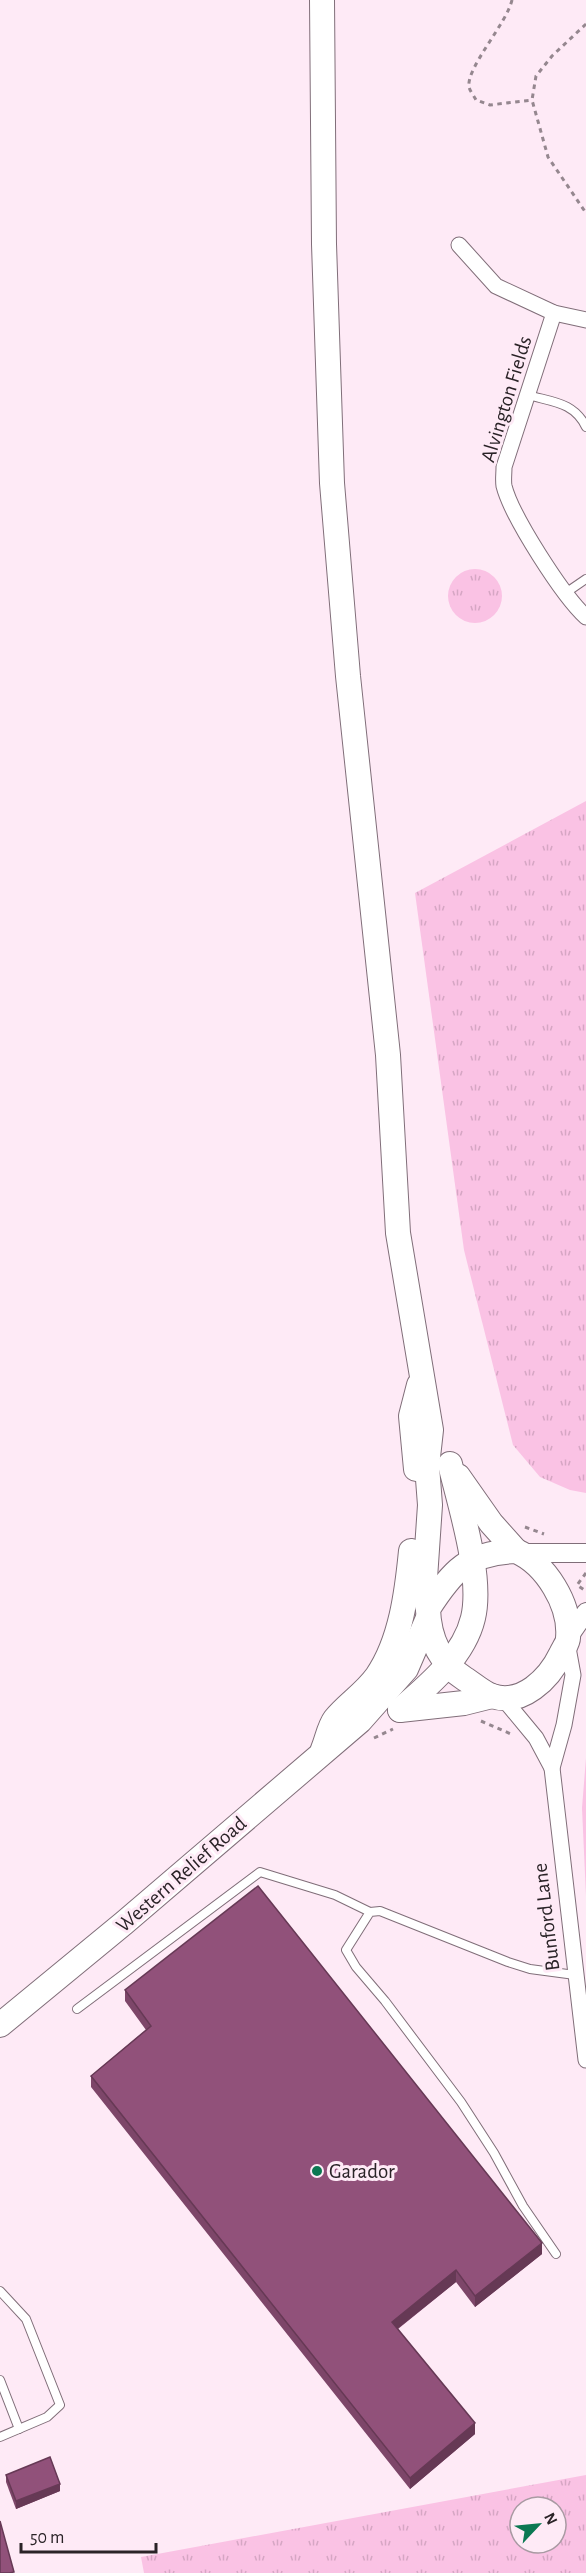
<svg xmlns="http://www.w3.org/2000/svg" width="586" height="2573" font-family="'Alegreya Sans',sans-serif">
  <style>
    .grass { fill: #fac2e4 }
    .park { fill: url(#park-tufts); fill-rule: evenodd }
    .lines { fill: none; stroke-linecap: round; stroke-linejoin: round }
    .service-casing { stroke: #806e79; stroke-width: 10 }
    .minor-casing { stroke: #806e79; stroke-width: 17 }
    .tertiary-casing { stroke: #806e79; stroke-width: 20 }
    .trunk-casing { stroke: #806e79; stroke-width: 26 }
    .path { stroke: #95878f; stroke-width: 3; stroke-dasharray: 4.5 4.5; stroke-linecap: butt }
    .service { stroke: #fff; stroke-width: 8 }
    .minor { stroke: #fff; stroke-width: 15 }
    .tertiary { stroke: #fff; stroke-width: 18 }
    .trunk { stroke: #fff; stroke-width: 24 }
    .wall { fill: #7d4669 }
    .shaded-wall { fill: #663955 }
    .building { fill: #91517a; stroke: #663955; stroke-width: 1.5 }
    .poi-dot { fill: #0b7852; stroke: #feeaf6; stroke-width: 2 }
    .labels { text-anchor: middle; stroke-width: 6; stroke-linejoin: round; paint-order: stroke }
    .street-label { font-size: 21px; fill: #2a2327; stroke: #feeaf6 }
    .poi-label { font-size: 21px; fill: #2a2327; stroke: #feeaf6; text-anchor: start }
  </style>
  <defs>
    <pattern id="park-tufts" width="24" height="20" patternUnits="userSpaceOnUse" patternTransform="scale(1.5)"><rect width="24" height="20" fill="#fac2e4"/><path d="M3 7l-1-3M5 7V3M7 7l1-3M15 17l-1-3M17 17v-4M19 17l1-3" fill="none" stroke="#d6a6c4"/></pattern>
  </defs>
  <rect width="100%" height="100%" fill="#feeaf6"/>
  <polygon class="grass" points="586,1758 586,1896 582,1808"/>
  <g class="park">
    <circle cx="475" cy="596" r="27"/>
    <polygon points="586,801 586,1493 570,1490 540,1477 513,1445 464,1250 415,893"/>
    <path d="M586,2475v98h-442l-3,-16zM520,2507h36v36h-36z"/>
  </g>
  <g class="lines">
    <defs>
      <g id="service">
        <path d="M528,395c24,7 46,7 58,32"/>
        <polyline points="567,592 586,579"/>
        <polyline points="77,2009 260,1872 335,1895 370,1912"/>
        <polyline points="556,2254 523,2206 494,2153 461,2102 385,2001 356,1967 346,1950 370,1912 380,1911 508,1962 530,1969 575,1975"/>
        <polyline points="0,2291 26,2319 60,2405 47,2417 0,2437"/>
        <polyline points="0,2380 19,2429"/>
      </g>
      <g id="minor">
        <polyline points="459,245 496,286 554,313 586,320"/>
        <path d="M554,313l-50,154c0,7 -1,13 0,19 8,31 59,110 82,131"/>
        <polyline points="567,1642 573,1675 564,1725 552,1768 586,2060"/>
        <polyline points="502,1697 536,1738 552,1768"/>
      </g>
      <g id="tertiary">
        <polyline points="521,1553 586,1553"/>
        <polyline points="568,1638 586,1612"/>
      </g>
      <g id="trunk">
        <polyline points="322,0 324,244 332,483 348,676 388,1055 398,1233 431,1430 427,1466 430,1505 424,1593 428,1609"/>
        <polyline points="416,1469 411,1416 419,1385"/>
        <polyline points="458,1476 491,1523 516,1551"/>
        <path d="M516,1551c30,13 55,54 52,87 0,5 -5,11 -7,16 -12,25 -39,52 -69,42 -9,-3 -19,-12 -27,-17 -25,-16 -36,-40 -37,-70 25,-39 40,-56 88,-58z"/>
        <path d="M400,1710c29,-25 64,-54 73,-92 10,-41 -13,-112 -23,-154"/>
        <polyline points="400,1710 464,1703 492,1696"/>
        <path d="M323,1749c4,-9 6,-22 12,-30 12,-15 29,-25 42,-43 24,-35 30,-84 34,-125"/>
        <polyline points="0,2025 124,1923 360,1721 406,1669 428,1618"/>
      </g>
    </defs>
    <use href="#service" class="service-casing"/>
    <use href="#minor" class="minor-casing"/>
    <use href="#tertiary" class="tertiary-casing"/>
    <use href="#trunk" class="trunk-casing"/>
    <g class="path">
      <path d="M512,0c-5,23 -46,68 -43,87 1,4 5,9 7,13l14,5 42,-5"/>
      <polyline points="586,24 552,56 536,76 532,100 548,157 586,213"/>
      <polyline points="525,1527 544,1534"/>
      <polyline points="586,1573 577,1585 586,1591"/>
      <polyline points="481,1721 511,1734"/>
      <polyline points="374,1738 393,1729"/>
    </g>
    <use href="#service" class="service"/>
    <use href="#minor" class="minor"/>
    <use href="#tertiary" class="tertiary"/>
    <use href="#trunk" class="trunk"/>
  </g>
  <g class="wall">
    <polygon points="125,1990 542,2254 475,2307 456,2282 398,2329 475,2434 410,2489 91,2087 91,2076 146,2030 125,2001"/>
    <polygon points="6,2475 60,2491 16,2509 6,2482"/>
  </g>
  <g class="shaded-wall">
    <polygon points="542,2243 542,2254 475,2307 475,2296"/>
    <polygon points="456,2270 456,2282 392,2333 392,2322"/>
    <polygon points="475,2423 475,2434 410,2489 410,2478"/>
    <polygon points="60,2484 60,2491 16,2509 16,2501"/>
  </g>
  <g class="building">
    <polygon points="258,1886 542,2243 475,2296 456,2270 392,2322 475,2423 410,2478 91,2076 151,2026 125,1990"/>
    <polygon points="50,2457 60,2484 16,2501 6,2475"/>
    <polygon points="0,2521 14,2572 9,2573 0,2573"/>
  </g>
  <circle class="poi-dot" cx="317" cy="2171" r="6"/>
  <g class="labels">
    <g class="street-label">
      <text transform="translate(506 399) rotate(-73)" y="7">Alvington Fields</text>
      <text transform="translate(181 1874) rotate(-41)" y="7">Western Relief Road</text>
      <text transform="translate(546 1917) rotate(-97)" y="7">Bunford Lane</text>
    </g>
    <g class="poi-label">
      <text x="329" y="2178">Garador</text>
    </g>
  </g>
  <g transform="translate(538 2525) rotate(64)"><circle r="28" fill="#feeaf6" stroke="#a99aa3" stroke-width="1.5"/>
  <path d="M0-4.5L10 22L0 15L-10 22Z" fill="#0b7852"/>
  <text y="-9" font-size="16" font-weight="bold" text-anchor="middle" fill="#2a2327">N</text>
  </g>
  <path d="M21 2543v9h135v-9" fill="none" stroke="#2a2327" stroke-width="3"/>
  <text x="30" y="2543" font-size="18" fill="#2a2327" stroke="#feeaf6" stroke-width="4.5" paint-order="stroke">50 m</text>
</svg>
